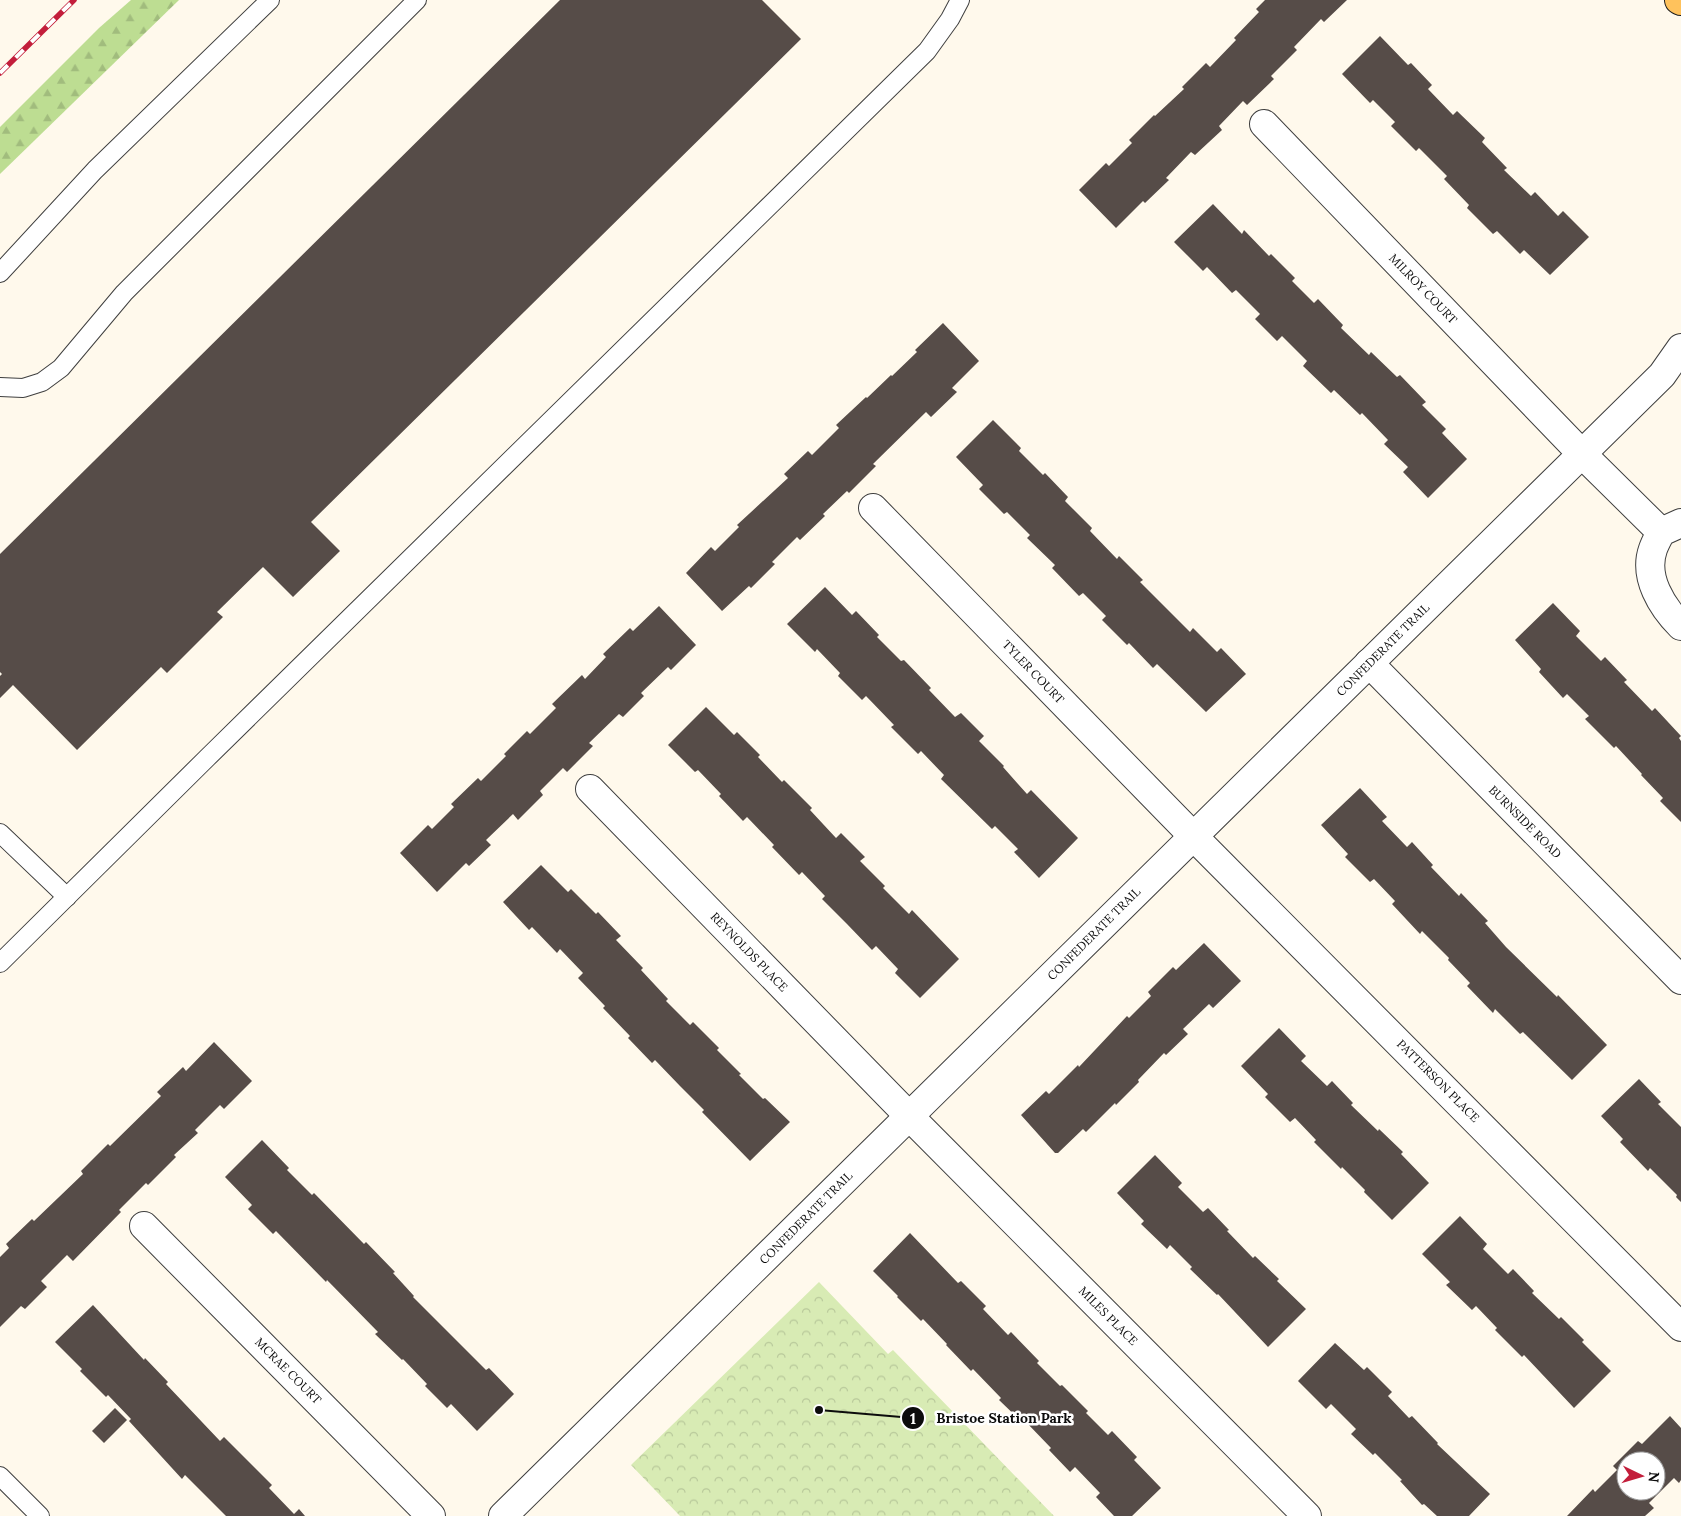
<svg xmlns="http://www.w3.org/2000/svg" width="1681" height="1516" font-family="Lora,serif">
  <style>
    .forest { fill: url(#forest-firs) }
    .park { fill: url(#park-crowns) }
    .building { fill: #564c48; fill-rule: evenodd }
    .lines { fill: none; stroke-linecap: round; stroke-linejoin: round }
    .lane-casing { stroke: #3f3f3f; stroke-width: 20 }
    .street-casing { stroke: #3f3f3f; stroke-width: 30 }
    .primary-casing { stroke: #1d1d1d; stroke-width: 30 }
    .lane { stroke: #fff; stroke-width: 18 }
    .street { stroke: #fff; stroke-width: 28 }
    .primary { stroke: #ffc25c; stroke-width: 28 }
    .rail-casing { stroke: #c31e3b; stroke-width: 5.5 }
    .rail { stroke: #fff; stroke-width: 4; stroke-dasharray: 11; stroke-linecap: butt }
    .labels { text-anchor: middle; stroke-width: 5; stroke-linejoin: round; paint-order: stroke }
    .street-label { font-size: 12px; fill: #0c0c0c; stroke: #fff }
    .leader { fill: none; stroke: #0c0c0c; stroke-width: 2 }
    .callout-dot { fill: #0c0c0c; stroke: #fff; stroke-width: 2 }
    .mark-label { font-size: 15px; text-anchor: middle; font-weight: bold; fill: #fff }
    .callout-label { font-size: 14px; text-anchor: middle; font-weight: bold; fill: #0c0c0c; stroke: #fff; stroke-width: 5; stroke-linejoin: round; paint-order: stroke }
  </style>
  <defs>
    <pattern id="forest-firs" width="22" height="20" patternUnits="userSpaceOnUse" patternTransform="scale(1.25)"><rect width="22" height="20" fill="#bddd92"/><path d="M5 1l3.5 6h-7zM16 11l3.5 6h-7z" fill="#a1bc7d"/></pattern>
    <pattern id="park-crowns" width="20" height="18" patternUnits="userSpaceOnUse" patternTransform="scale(1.25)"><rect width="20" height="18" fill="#d8ebb4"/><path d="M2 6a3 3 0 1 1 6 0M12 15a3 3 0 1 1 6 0" fill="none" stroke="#b8c89a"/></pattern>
  </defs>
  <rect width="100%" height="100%" fill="#fff9ec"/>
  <polygon class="forest" points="131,0 179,0 0,174 0,127 99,28"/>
  <polygon class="park" points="819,1282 888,1354 893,1350 1054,1516 680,1516 631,1465"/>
  <g class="building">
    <polygon points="560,0 762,0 801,39 311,522 340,551 293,597 263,567 217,612 223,617 167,673 161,667 77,750 13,685 0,698 0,676 2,674 0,672 0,554"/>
    <polygon points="1265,0 1347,0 1324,22 1321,19 1294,47 1297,50 1271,76 1274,79 1247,105 1243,101 1219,126 1222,130 1195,155 1191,152 1166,178 1169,180 1145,203 1143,201 1116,228 1079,190 1106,163 1109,166 1132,143 1129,140 1154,115 1155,116 1184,89 1182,87 1206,63 1210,67 1236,40 1234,38 1259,12 1256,9"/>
    <polygon points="1380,36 1408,65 1411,63 1432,85 1428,89 1453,115 1457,111 1485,138 1482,142 1507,168 1504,170 1531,196 1535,192 1558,216 1563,211 1589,237 1550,275 1524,250 1520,254 1497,231 1493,234 1467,208 1469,205 1444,179 1447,176 1419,148 1416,151 1391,126 1395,122 1373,100 1370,103 1342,74"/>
    <polygon points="1213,204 1242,234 1244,230 1269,256 1271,254 1295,278 1292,281 1314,303 1318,299 1343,325 1341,328 1369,355 1371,352 1397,377 1400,375 1426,402 1422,405 1446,429 1442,433 1467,459 1428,498 1403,472 1408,467 1384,444 1388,440 1362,413 1360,415 1334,390 1331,393 1303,366 1307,361 1282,336 1277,341 1255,319 1260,314 1236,290 1232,293 1207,267 1203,271 1174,242"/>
    <polygon points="943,323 979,361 952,388 957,392 931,417 926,412 873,464 876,466 849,493 847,491 823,514 825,516 800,540 797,537 772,562 775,564 751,588 749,586 722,611 686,573 711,547 715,551 739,527 737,525 788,478 784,474 808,451 812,455 839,428 836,425 866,397 867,398 891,375 892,376 917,352 915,350"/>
    <polygon points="993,420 1021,448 1019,451 1043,475 1045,473 1068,497 1065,501 1092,528 1090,531 1117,559 1119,556 1143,580 1140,582 1190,632 1193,628 1217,652 1221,648 1246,674 1206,712 1157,664 1153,668 1129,643 1127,645 1102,620 1106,616 1083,593 1079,596 1052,568 1055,565 1027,538 1030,535 1007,512 1004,514 979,489 983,485 956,457"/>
    <polygon points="825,587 852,615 856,611 879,635 877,637 901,661 904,660 931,688 929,690 955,717 961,713 984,736 979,741 1004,766 1003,767 1027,794 1031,790 1078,838 1039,878 1014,852 1018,849 995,826 992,829 941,779 944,775 921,751 918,754 891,727 894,725 866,696 862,700 838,676 840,673 817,649 815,652 787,624"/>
    <polygon points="1553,603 1580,631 1576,636 1601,661 1605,657 1627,680 1624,682 1652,711 1655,708 1681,736 1679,738 1681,741 1681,822 1660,801 1663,798 1641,775 1642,774 1616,746 1614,748 1585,719 1589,716 1567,694 1563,698 1539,672 1541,669 1515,640"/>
    <polygon points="659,606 696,645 671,670 668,667 641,693 644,696 623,717 619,714 589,743 593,746 567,772 563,768 540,791 543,795 518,820 513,814 486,840 491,845 469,866 466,863 437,892 400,853 428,825 432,829 454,807 451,804 478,778 481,781 506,756 504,754 527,731 530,734 556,708 552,704 582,675 585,679 606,657 603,654 630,628 633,631"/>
    <polygon points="706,707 734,735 737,732 760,755 758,757 782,782 784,780 812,808 810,810 836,838 841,833 865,857 860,861 885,886 883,888 909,914 912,910 959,959 920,998 895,973 898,969 876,946 872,950 847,924 822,899 825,896 802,872 799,875 772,847 774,845 747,817 743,821 719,796 721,794 698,770 695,772 668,745"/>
    <polygon points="1360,788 1387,817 1382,821 1407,847 1412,842 1433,865 1431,867 1459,896 1461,893 1488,921 1485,923 1506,947 1557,997 1558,995 1607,1045 1572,1080 1523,1032 1520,1034 1495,1009 1493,1013 1467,986 1470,983 1448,960 1449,958 1422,931 1420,934 1392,904 1395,901 1374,879 1370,882 1345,857 1348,854 1321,825"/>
    <polygon points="541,865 568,892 571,889 596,914 598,912 621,936 616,940 643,968 641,970 668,999 666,1001 690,1025 693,1022 719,1048 717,1050 741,1074 739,1075 763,1099 765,1098 790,1122 750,1161 702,1112 704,1110 680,1086 655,1060 652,1063 628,1038 630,1036 603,1008 605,1006 578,978 583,973 560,949 557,953 532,927 529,930 503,902"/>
    <polygon points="1204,943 1241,981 1213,1008 1209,1004 1183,1029 1188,1034 1166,1055 1164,1053 1138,1080 1139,1082 1116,1105 1115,1103 1086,1132 1083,1129 1058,1153 1055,1153 1021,1115 1046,1091 1049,1094 1078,1065 1079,1067 1127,1016 1129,1018 1151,996 1148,992 1173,967 1176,970"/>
    <polygon points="1279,1028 1306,1056 1301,1061 1327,1086 1332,1081 1353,1103 1351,1105 1378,1131 1379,1129 1403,1152 1401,1154 1429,1183 1392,1220 1364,1192 1365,1190 1342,1167 1341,1169 1314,1142 1316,1140 1295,1118 1290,1122 1265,1097 1268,1094 1241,1066"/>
    <polygon points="214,1042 252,1081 224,1109 220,1105 195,1130 198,1133 174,1155 176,1157 148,1185 146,1183 119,1210 121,1212 73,1261 67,1255 41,1281 47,1287 25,1309 21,1306 0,1327 0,1257 9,1248 6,1244 32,1219 34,1221 83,1174 81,1171 108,1144 110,1146 161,1096 157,1092 183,1067 186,1071"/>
    <polygon points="1639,1079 1661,1102 1658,1104 1681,1127 1681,1202 1676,1197 1677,1195 1650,1168 1648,1171 1620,1142 1623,1139 1601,1116"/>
    <polygon points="262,1140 289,1168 287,1170 312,1195 314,1193 364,1244 366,1242 395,1272 393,1273 414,1296 413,1297 486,1370 489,1368 514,1394 477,1431 451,1404 447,1408 425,1386 427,1384 403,1359 402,1360 375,1334 378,1332 327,1280 326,1282 276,1231 273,1234 248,1209 252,1205 225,1177"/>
    <polygon points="1155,1155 1182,1183 1178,1187 1203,1212 1208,1208 1229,1230 1227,1231 1253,1258 1255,1256 1279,1279 1277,1281 1306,1309 1268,1347 1218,1294 1217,1295 1190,1269 1192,1267 1170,1245 1167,1249 1141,1224 1144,1221 1117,1193"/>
    <polygon points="1460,1216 1487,1244 1483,1249 1508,1274 1513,1269 1534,1291 1532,1293 1559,1319 1561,1317 1584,1340 1582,1342 1611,1371 1574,1408 1524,1355 1522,1357 1495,1330 1497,1328 1476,1306 1472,1310 1446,1285 1450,1282 1422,1254"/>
    <polygon points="910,1233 958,1283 961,1281 986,1306 983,1309 1008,1335 1011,1332 1039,1361 1037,1363 1060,1386 1062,1385 1088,1411 1086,1413 1108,1435 1112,1431 1137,1457 1134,1460 1161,1488 1132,1516 1114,1516 1096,1497 1100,1493 1075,1467 1070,1472 1049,1450 1051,1448 1025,1421 1023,1423 999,1400 1001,1398 973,1369 971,1371 946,1345 947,1344 923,1319 921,1321 897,1297 898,1296 873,1271"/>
    <polygon points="93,1305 144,1360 145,1358 168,1382 166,1384 220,1441 224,1437 272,1485 269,1488 294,1514 299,1509 305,1516 226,1516 185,1475 182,1479 129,1421 131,1419 108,1395 106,1397 80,1371 82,1369 55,1342"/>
    <polygon points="1335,1343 1364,1370 1367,1367 1392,1392 1388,1396 1409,1418 1412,1416 1438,1443 1437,1444 1490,1494 1469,1516 1437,1516 1424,1504 1422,1505 1400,1481 1402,1480 1375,1453 1373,1455 1351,1434 1356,1429 1331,1404 1326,1409 1298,1381"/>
    <polygon points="115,1408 127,1420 104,1443 92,1431"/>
    <path d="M1670,1416l11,12v52l-2,3 -5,-5 -25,25 5,5 -9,8h-78l26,-27 2,3 22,-22 -4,-4 25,-25 4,3zM1626,1461h30v30h-30z"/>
  </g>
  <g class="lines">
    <defs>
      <g id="lane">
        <polyline points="0,273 95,170 270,0"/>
        <polyline points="0,387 23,388 42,382 61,368 124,293 417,0"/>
        <polyline points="0,833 67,897"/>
        <polyline points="0,963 207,758 927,51 950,19 960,0"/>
        <polyline points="0,1476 40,1516"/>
      </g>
      <g id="street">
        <polyline points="1264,124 1582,454 1661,532"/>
        <polyline points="873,508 1193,836 1681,1327"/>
        <path d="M1681,523l-20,9c-3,6 -6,11 -8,17 -10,28 9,58 28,77"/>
        <polyline points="1369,663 1681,980"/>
        <polyline points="590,789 909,1116 1307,1516"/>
        <polyline points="144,1226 431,1516"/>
        <polyline points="503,1516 1662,375 1681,348"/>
      </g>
      <polyline id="primary" points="1679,0 1681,1"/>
    </defs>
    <use href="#lane" class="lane-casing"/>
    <use href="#street" class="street-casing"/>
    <use href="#primary" class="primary-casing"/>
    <use href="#lane" class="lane"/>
    <use href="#street" class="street"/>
    <use href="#primary" class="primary"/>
    <defs>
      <polyline id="rail" points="0,73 74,0"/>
    </defs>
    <use href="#rail" class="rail-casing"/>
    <use href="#rail" class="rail"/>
  </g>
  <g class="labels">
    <g class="street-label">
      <text transform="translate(1423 289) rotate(46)" y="4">MILROY COURT</text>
      <text transform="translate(1383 650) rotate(-45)" y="4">CONFEDERATE TRAIL</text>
      <text transform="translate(1033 672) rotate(46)" y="4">TYLER COURT</text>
      <text transform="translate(1525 822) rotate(45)" y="4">BURNSIDE ROAD</text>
      <text transform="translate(1094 934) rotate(-45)" y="4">CONFEDERATE TRAIL</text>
      <text transform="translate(749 952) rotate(46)" y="4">REYNOLDS PLACE</text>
      <text transform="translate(1438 1081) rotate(45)" y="4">PATTERSON PLACE</text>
      <text transform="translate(806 1218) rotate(-45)" y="4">CONFEDERATE TRAIL</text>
      <text transform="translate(1108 1316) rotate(45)" y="4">MILES PLACE</text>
      <text transform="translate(288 1371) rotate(45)" y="4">MCRAE COURT</text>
    </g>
  </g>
  <path class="leader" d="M819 1410L913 1418"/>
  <g class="callout-dot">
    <circle cx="819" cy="1410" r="5"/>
    <circle cx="913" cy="1418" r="12"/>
  </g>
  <g class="mark-label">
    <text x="913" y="1424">1</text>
  </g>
  <g class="callout-label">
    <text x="1004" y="1423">Bristoe Station Park</text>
  </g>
  <g transform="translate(1641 1476) rotate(95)"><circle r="24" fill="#ffffff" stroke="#9e9e9e"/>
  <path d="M0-4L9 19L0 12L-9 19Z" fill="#c31e3b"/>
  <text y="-8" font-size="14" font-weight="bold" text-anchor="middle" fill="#0c0c0c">N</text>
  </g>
</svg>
